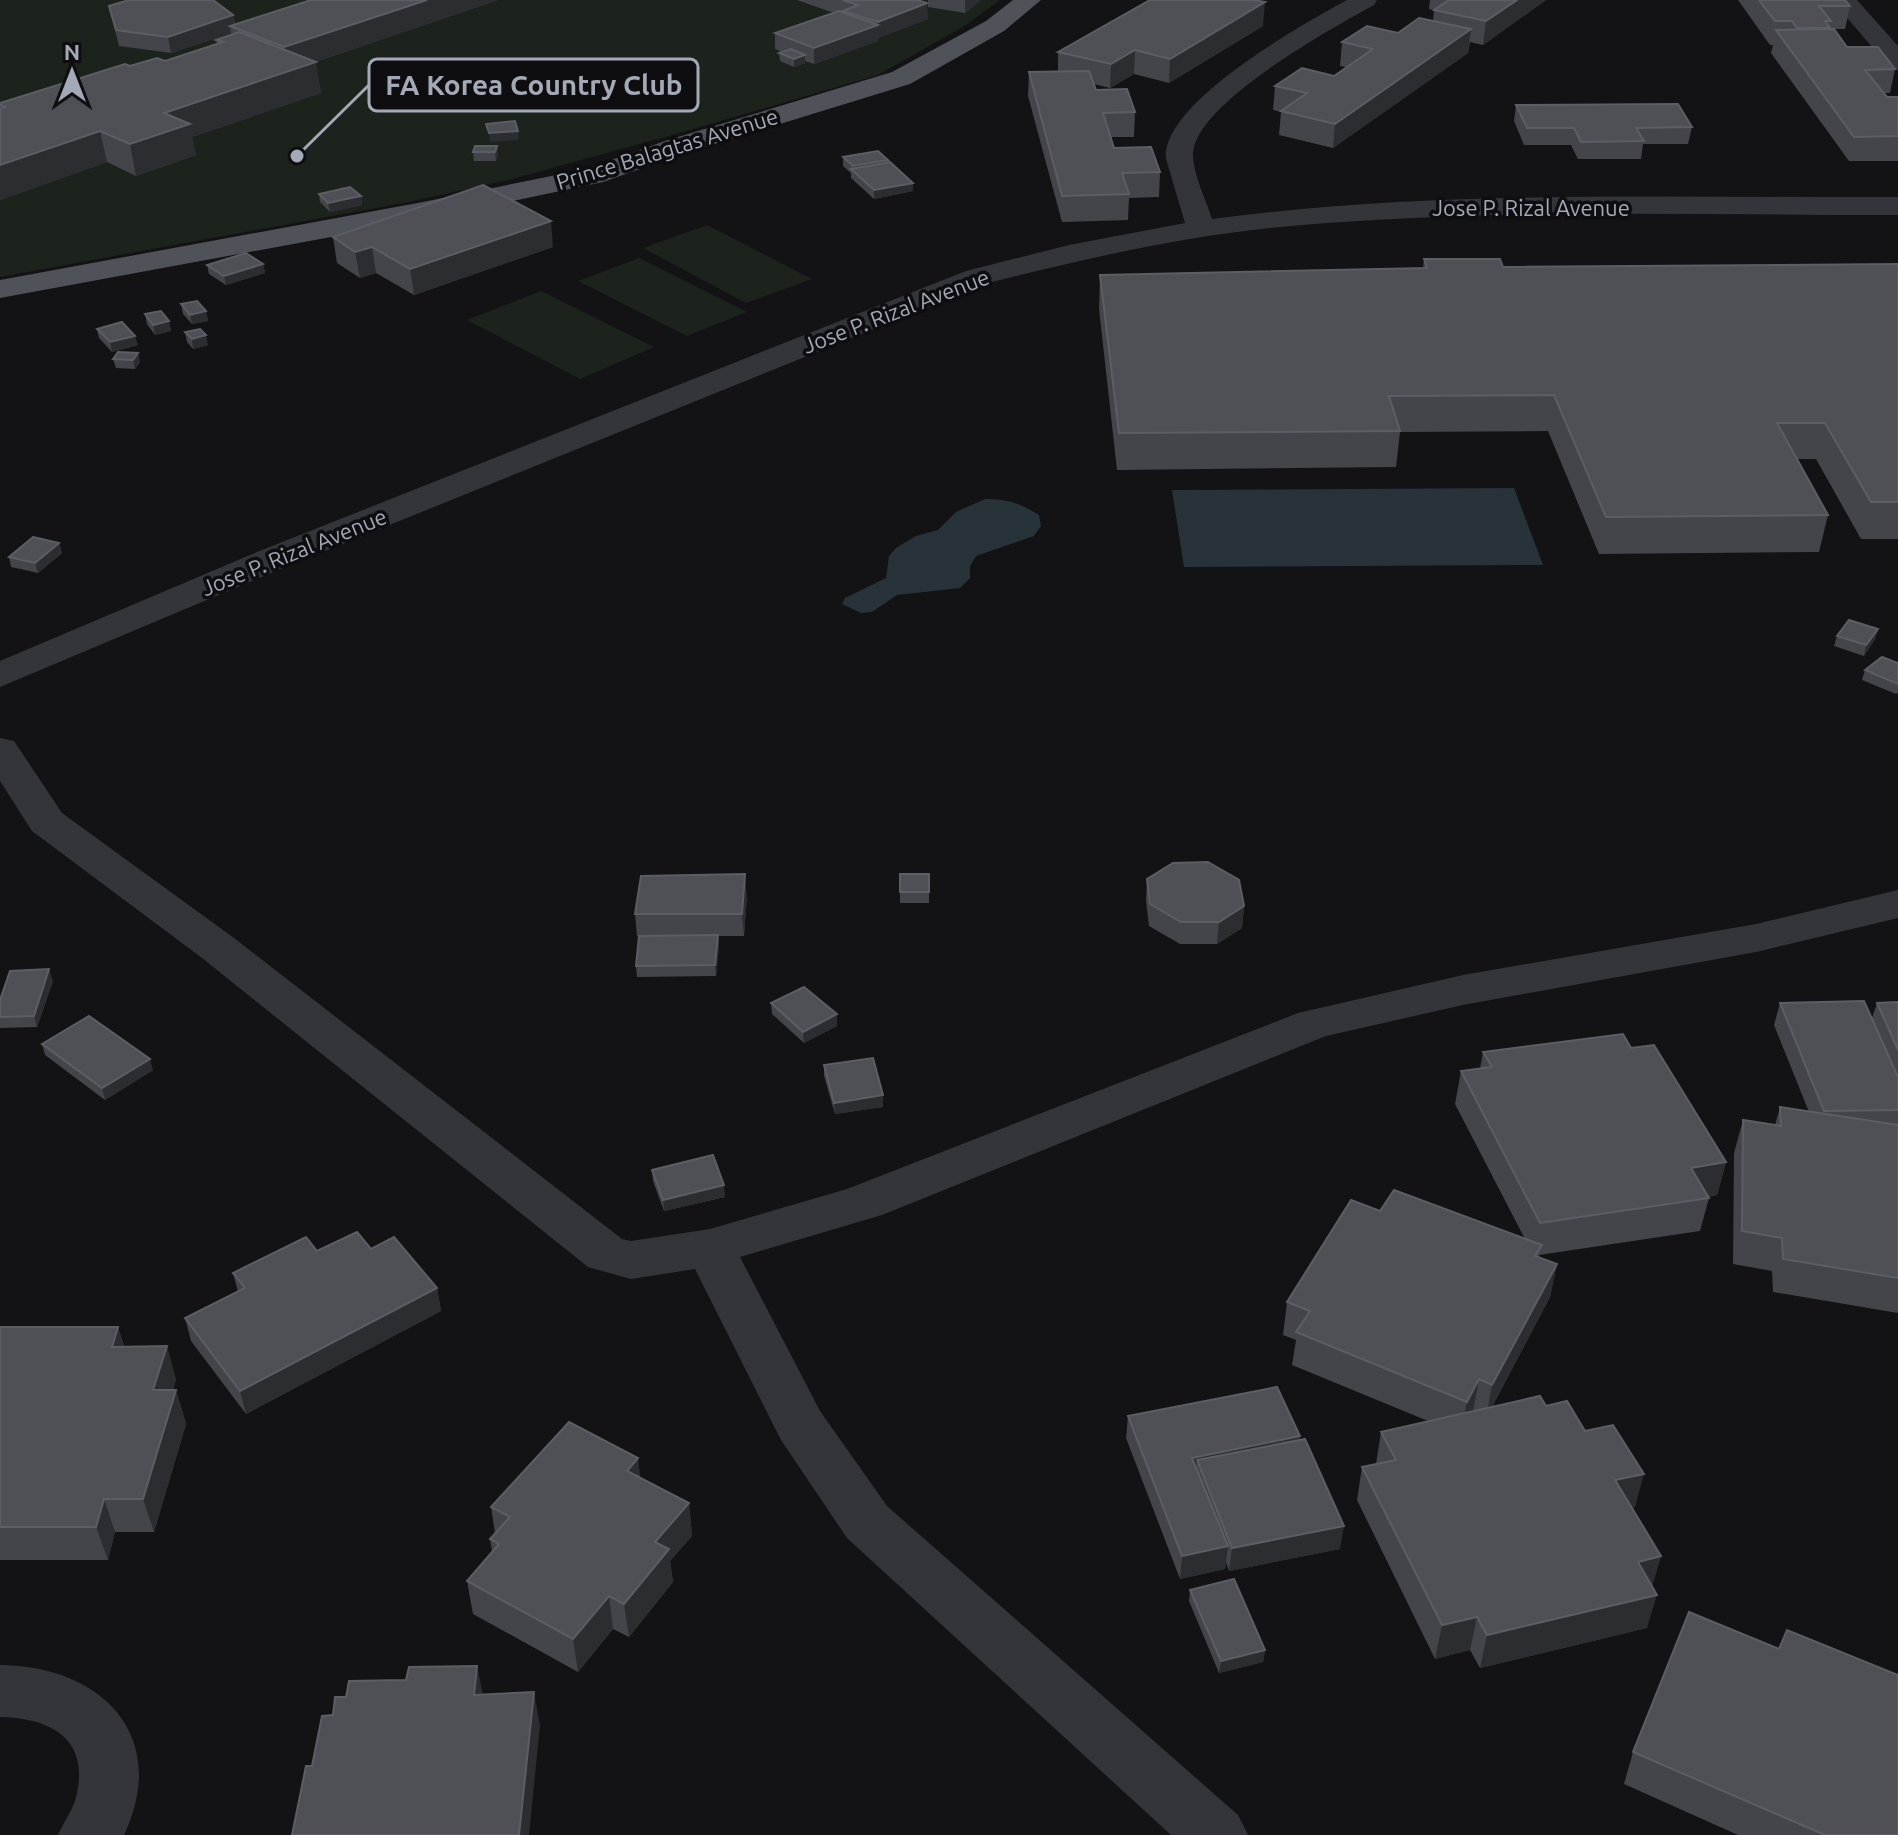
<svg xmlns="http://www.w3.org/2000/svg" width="1898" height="1835" font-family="Ubuntu,sans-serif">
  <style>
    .green { fill: #1b231c }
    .water { fill: #283239 }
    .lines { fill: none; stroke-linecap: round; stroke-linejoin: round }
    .minor { fill: #34353a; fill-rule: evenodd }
    .major { fill: #4f5259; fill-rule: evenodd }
    .wall { fill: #43454a }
    .shaded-wall { fill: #2c2d30 }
    .building { fill: #4e5056; stroke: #5b5e65; stroke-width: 2 }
    .labels { text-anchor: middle; stroke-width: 7; stroke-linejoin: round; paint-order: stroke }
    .far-street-label { font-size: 22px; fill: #a3a9b6; stroke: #0e0e10 }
    .leader { fill: none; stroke: #a3a9b6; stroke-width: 3 }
    .callout-dot { fill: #a3a9b6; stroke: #0e0e10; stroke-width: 3 }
    .callout { fill: #0e0e10; stroke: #a3a9b6; stroke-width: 3 }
    .callout-label { font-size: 28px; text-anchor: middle; font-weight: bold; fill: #a3a9b6 }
  </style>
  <rect width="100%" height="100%" fill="#131315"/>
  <g class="green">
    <polygon points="0,0 1000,0 963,27 878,75 676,134 512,179 409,202 0,277"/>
    <polygon points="707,225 812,279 746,303 643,248"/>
    <polygon points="639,258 747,312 687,336 578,281"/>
    <polygon points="541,291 654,347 580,379 467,320"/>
  </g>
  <g class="water">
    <polygon points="1514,488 1543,565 1184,567 1172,490"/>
    <path d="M985,499c22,0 35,4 54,16l2,11 -7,10 -58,20 -6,10v12l-10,10 -63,7 -25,17 -11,1 -19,-9 3,-6 41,-20 3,-22 7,-8 20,-12 22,-6 18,-18z"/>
  </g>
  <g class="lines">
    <g class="minor">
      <path d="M1347,0h30l-3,5c-42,23 -180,99 -181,149 0,21 13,45 19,65 227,-30 458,-21 686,-22v18c-202,0 -405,-7 -607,11 -102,9 -204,32 -303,57l-705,285 -283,119v-26l257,-109 709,-281 103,-26 116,-22 -19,-64c-5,-56 137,-135 181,-159z"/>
      <polygon points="1832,0 1857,0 1898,46 1898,70 1889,67"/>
      <polygon points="0,738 14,741 62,813 234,938 622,1239 631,1241 710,1229 847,1189 1298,1013 1463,975 1756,924 1898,890 1898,918 1756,952 1463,1005 1326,1036 882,1215 740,1257 820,1411 887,1506 1238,1815 1248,1835 1171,1835 847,1538 781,1440 695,1269 631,1279 588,1267 202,958 32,831 0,781"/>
      <path d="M0,1665c101,1 171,70 124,170h-66c5,-11 13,-23 17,-34 17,-60 -21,-83 -75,-84z"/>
    </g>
    <polygon class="major" points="1013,0 1041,0 1004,31 910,84 685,153 603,182 423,220 0,298 0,280 423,202 586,169 665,141 892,72 986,21"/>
  </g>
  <g class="wall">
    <polygon points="498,0 315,62 321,93 192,137 196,155 136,176 107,162 0,200 0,103 130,66 165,61 217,44 216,40 232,35 231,33 171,53 119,46 109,6 233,15 235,24"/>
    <polygon points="797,0 917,0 928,19 878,38 878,41 814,64 805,61 805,63 794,67 780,61 779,53 782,52 775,49 775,33 834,13"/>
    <polygon points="928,0 981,0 965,13 928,7"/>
    <polygon points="1430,0 1546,0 1483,45 1470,42 1468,53 1333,148 1279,135 1281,112 1273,110 1275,86 1334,76 1346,67 1340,66 1342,42 1398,33 1433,21 1434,10 1429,9"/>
    <polygon points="1738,0 1845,0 1850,6 1845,29 1830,29 1847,47 1895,69 1890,93 1884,93 1887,97 1898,97 1898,161 1849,161 1771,53 1773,45 1770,45"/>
    <polygon points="1263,26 1169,83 1134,74 1110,88 1094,84 1096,90 1135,112 1134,137 1111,137 1114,148 1160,172 1159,197 1129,198 1128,220 1062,222 1028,96 1029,72 1058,71 1058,52"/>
    <polygon points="557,75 572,89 564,92 550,87 549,78"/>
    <polygon points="576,87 612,92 612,101 602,105 577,95"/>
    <polygon points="1516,105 1692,127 1688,144 1643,144 1641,159 1578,159 1571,145 1524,145 1514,121"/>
    <polygon points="497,146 498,155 496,161 474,161 473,152"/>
    <polygon points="843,157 888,160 888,162 913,183 913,191 874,199 851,178 851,173 843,166"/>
    <polygon points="319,194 361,196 362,205 330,212 320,202"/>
    <polygon points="333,237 553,247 414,295 376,273 360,278 337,263"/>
    <polygon points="1424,259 1503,267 1898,264 1898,539 1861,539 1816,459 1797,459 1828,515 1819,552 1599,554 1548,431 1400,432 1396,467 1117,470 1099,309 1100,275 1423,268"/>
    <polygon points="263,264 265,273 226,285 209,274 207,265"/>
    <polygon points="181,304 206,311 208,321 192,324 183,314"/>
    <polygon points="145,314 169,321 171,331 155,335 147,324"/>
    <polygon points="97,329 138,345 112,352 99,338"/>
    <polygon points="185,332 208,345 193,349 187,342"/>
    <polygon points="118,352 140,362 135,369 116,368 113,359"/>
    <polygon points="59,543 62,553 38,573 11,567 9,557"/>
    <polygon points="1878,629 1875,639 1864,656 1834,646 1837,636"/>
    <polygon points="1898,663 1898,693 1896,694 1862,680 1865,670"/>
    <rect x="900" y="874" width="29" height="29"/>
    <polygon points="1147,879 1244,906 1242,928 1217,944 1180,944 1149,926 1146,901"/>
    <polygon points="747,896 744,936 718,936 719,946 716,976 637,977 636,966 639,936 637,936 635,914"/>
    <polygon points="53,981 37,1027 0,1028 0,1000"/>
    <polygon points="1898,1002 1898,1313 1773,1292 1772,1271 1733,1264 1734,1153 1743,1120 1775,1125 1780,1107 1809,1112 1774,1025 1780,1003 1872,1018 1877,1003"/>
    <polygon points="771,1003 837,1014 837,1026 804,1043 772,1014"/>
    <polygon points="42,1044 153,1070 105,1100 45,1055"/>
    <polygon points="1631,1048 1726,1162 1717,1195 1708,1197 1709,1198 1700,1231 1539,1255 1539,1257 1557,1264 1550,1297 1492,1407 1546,1406 1585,1431 1635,1507 1632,1508 1661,1556 1652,1586 1647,1628 1480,1668 1470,1650 1435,1659 1357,1500 1362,1467 1376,1464 1381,1432 1428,1421 1292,1365 1296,1340 1283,1335 1287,1302 1380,1211 1525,1239 1455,1104 1461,1071 1480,1069 1483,1052"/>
    <polygon points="824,1065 883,1095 883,1107 835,1114 824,1076"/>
    <polygon points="652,1170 725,1197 664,1211 653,1181"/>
    <polygon points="317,1251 437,1288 441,1311 246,1414 191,1341 185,1318 238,1292 233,1273"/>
    <polygon points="0,1327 118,1327 124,1346 176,1379 173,1390 176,1390 186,1424 154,1532 115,1532 108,1560 0,1560"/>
    <polygon points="1128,1416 1299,1440 1340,1549 1229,1571 1226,1562 1225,1569 1180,1579 1126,1438"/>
    <polygon points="640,1478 689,1503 692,1536 670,1561 673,1582 629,1637 613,1629 578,1672 473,1614 467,1581 492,1551 490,1539 495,1533 491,1507"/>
    <polygon points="1190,1590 1265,1650 1263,1662 1219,1673 1189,1601"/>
    <polygon points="1633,1752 1898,1835 1738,1835 1624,1784"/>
  </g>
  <g class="shaded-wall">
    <polygon points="427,0 498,0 288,71 284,47"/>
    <polygon points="965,0 981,0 965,13"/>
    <polygon points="1517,0 1546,0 1483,45 1486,21"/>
    <polygon points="1265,2 1263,26 1169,83 1170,59"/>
    <polygon points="927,3 928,19 878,38 878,41 814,64 814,48 878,25 878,22"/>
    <polygon points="233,15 235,28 230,26 231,33 171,53 168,37"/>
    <polygon points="1471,29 1468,53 1333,148 1335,124"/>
    <polygon points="1135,50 1134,74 1110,88 1111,64"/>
    <polygon points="805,55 805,63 794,67 794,59"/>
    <polygon points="316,62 321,93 192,137 196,155 136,176 130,144 164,113"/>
    <polygon points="572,80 572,89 564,92 563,84"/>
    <polygon points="612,92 612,101 602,105 602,96"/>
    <polygon points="100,131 107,162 0,200 0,165"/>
    <polygon points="518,131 519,140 490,142 489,133"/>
    <polygon points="497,146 498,155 496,161 495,152"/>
    <polygon points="888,160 888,168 853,171 853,166"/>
    <polygon points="913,183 913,191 874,199 874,190"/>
    <polygon points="361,196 362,205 330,212 328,203"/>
    <polygon points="551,221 553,247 414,295 410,269"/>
    <polygon points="372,247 376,273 360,278 355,252"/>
    <polygon points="263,264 265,273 226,285 224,276"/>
    <polygon points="206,311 208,321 192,324 190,315"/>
    <polygon points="169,321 171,331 155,335 153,325"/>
    <polygon points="206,335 208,345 193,349 192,339"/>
    <polygon points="135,336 138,345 112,352 110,342"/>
    <polygon points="138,353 140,362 135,369 133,360"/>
    <polygon points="59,543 62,553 38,573 35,563"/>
    <polygon points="1878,629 1875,639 1864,656 1866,645"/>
    <polygon points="745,874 747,896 744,936 742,914"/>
    <polygon points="1244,906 1242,928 1217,944 1219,922"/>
    <polygon points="718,935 719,946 716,976 715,965"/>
    <polygon points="49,969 53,981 37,1027 34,1016"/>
    <polygon points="837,1014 837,1026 804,1043 803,1032"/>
    <polygon points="150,1059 153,1070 105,1100 102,1088"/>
    <polygon points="883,1095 883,1107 835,1114 834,1103"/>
    <polygon points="1726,1162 1717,1195 1682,1201 1691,1168"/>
    <polygon points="724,1185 725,1197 664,1211 663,1200"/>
    <polygon points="1557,1264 1550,1297 1486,1418 1492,1385"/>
    <polygon points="437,1288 441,1311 246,1414 240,1391"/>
    <polygon points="118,1327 128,1360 112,1347"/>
    <polygon points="167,1346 176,1379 163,1424 153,1390"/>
    <polygon points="1479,1379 1473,1412 1460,1435 1467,1402"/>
    <polygon points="176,1390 186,1424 154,1532 143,1499"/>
    <polygon points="1300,1436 1297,1459 1197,1460 1195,1479 1192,1458"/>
    <polygon points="638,1458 642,1491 627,1471"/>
    <polygon points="1644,1474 1635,1507 1607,1513 1615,1480"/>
    <polygon points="104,1499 115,1532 108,1560 96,1527"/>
    <polygon points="689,1503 692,1536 670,1561 673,1582 629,1637 624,1604 655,1542"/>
    <polygon points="1344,1526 1340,1549 1229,1571 1232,1548"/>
    <polygon points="1228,1546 1225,1569 1180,1579 1182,1556"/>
    <polygon points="1661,1556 1651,1590 1638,1562"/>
    <polygon points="1657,1595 1647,1628 1480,1668 1487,1635"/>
    <polygon points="609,1596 613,1629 578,1672 573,1639"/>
    <polygon points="1477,1617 1470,1650 1435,1659 1442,1625"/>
    <polygon points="1265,1650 1263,1662 1219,1673 1221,1661"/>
    <polygon points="477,1666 484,1699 474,1695"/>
    <polygon points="534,1692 540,1725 529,1835 519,1835"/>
  </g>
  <g class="building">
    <polygon points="129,0 213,0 233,15 168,37 116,30 109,6"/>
    <polygon points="311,0 427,0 284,47 230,26"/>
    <polygon points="843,0 917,0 927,3 878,22 843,11 858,5"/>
    <polygon points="1150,0 1254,0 1265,2 1170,59 1135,50 1111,64 1058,52"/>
    <polygon points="1449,0 1517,0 1486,21 1434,10"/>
    <polygon points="1759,0 1845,0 1850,6 1819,6 1831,21 1825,21 1830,28 1797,28 1792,21 1775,21"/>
    <polygon points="839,11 878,25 814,48 775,33"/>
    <polygon points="1419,18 1471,29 1335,124 1281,111 1307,93 1275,86 1302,68 1334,76 1373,49 1342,42 1367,26 1398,33"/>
    <polygon points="1834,29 1847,47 1878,47 1895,69 1865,70 1887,97 1898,97 1898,136 1854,137 1776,30"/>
    <polygon points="239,32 316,62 164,113 190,124 130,144 100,131 0,165 0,109 5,107 0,105 0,103 125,64 130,66 157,58 165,61 223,42 216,40"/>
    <polygon points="791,49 805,55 794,59 779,53"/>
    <polygon points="1089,71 1096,90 1127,89 1135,112 1103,113 1114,148 1151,147 1160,172 1122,173 1129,194 1062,196 1029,72"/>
    <polygon points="1678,104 1692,127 1636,128 1644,141 1581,142 1574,128 1527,128 1516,105"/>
    <polygon points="515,121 518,131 489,133 486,124"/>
    <polygon points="475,146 497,146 495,152 473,152"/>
    <polygon points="878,151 888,160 853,166 843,157"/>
    <polygon points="890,162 913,183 874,190 851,169"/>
    <polygon points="483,185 551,221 410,269 372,247 355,252 333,237"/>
    <polygon points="350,187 361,196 328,203 319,194"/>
    <polygon points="246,253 263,264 224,276 207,265"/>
    <polygon points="1424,259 1500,259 1503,267 1898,264 1898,502 1871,502 1825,423 1777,423 1828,515 1606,517 1554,395 1389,396 1400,431 1119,433 1100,275 1427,268"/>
    <polygon points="197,301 206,311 190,315 181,304"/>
    <polygon points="161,311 169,321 153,325 145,314"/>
    <polygon points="122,322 135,336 110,342 97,329"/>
    <polygon points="200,329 206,335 192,339 185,332"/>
    <polygon points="118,352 138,353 133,360 113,359"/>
    <polygon points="33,537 59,543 35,563 9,557"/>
    <polygon points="1849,620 1878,629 1866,645 1837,636"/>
    <polygon points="1882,657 1898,663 1898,684 1865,670"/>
    <polygon points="1208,862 1239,880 1244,906 1219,922 1181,922 1150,904 1147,879 1173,863"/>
    <polygon points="745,874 742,914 635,914 641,876"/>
    <rect x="900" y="874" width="29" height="18"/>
    <polygon points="718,935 715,965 636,966 639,936"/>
    <polygon points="49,969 34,1016 0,1017 0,1000 10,971"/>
    <polygon points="804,987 837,1014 803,1032 771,1003"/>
    <polygon points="1864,1001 1898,1077 1898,1110 1824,1111 1780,1003"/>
    <polygon points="1898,1002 1898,1050 1877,1003"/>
    <polygon points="89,1016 150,1059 102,1088 42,1044"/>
    <polygon points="1623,1034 1631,1048 1654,1045 1726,1162 1691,1168 1709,1198 1540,1223 1461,1071 1492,1067 1483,1052"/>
    <polygon points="873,1058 883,1095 834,1103 824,1065"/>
    <polygon points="1780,1107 1898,1125 1898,1278 1783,1259 1782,1238 1742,1231 1743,1120 1781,1126"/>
    <polygon points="713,1155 724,1185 663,1200 652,1170"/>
    <polygon points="1394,1190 1542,1245 1535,1256 1557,1264 1492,1385 1479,1379 1467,1402 1296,1332 1310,1311 1287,1302 1351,1200 1380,1211"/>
    <polygon points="357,1232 371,1249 394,1237 437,1288 240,1391 185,1318 245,1288 233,1273 306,1237 317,1251"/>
    <polygon points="0,1327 118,1327 112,1347 167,1346 153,1390 176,1390 143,1499 104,1499 96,1527 0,1527"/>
    <polygon points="1277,1387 1300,1436 1192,1458 1228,1546 1182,1556 1128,1416"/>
    <polygon points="1540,1396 1546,1406 1567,1401 1585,1431 1613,1425 1644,1474 1615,1480 1661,1556 1638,1562 1657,1595 1487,1635 1477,1617 1442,1625 1362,1467 1396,1460 1381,1432"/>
    <polygon points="569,1422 638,1458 627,1471 689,1503 655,1542 669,1549 624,1604 609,1596 573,1639 467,1581 499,1544 490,1539 510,1517 491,1507"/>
    <polygon points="1305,1439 1344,1526 1232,1548 1197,1460"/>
    <polygon points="1234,1579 1265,1650 1221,1661 1190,1590"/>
    <polygon points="1689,1612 1779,1649 1787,1630 1898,1675 1898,1835 1825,1835 1633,1752"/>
    <polygon points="477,1666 474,1695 534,1692 519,1835 292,1835 306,1766 312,1766 322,1716 333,1715 335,1697 346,1697 349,1681 406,1680 409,1667"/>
  </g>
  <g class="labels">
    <g class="far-street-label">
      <text transform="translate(667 149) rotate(-17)" y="8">Prince Balagtas Avenue</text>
      <text x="1531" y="216">Jose P. Rizal Avenue</text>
      <text transform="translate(896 311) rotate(-21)" y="8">Jose P. Rizal Avenue</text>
      <text transform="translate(294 552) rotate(-22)" y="8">Jose P. Rizal Avenue</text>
    </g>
  </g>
  <path class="leader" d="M297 156L369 85"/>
  <circle class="callout-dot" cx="297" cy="156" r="8"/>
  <rect class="callout" x="369" y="59" width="329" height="52" rx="8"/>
  <g class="callout-label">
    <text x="534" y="95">FA Korea Country Club</text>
  </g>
  <g transform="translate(72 72)" stroke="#0e0e10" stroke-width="6" paint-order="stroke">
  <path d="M0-6L14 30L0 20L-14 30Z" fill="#a3a9b6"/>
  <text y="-12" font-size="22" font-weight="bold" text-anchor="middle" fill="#a3a9b6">N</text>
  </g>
</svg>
